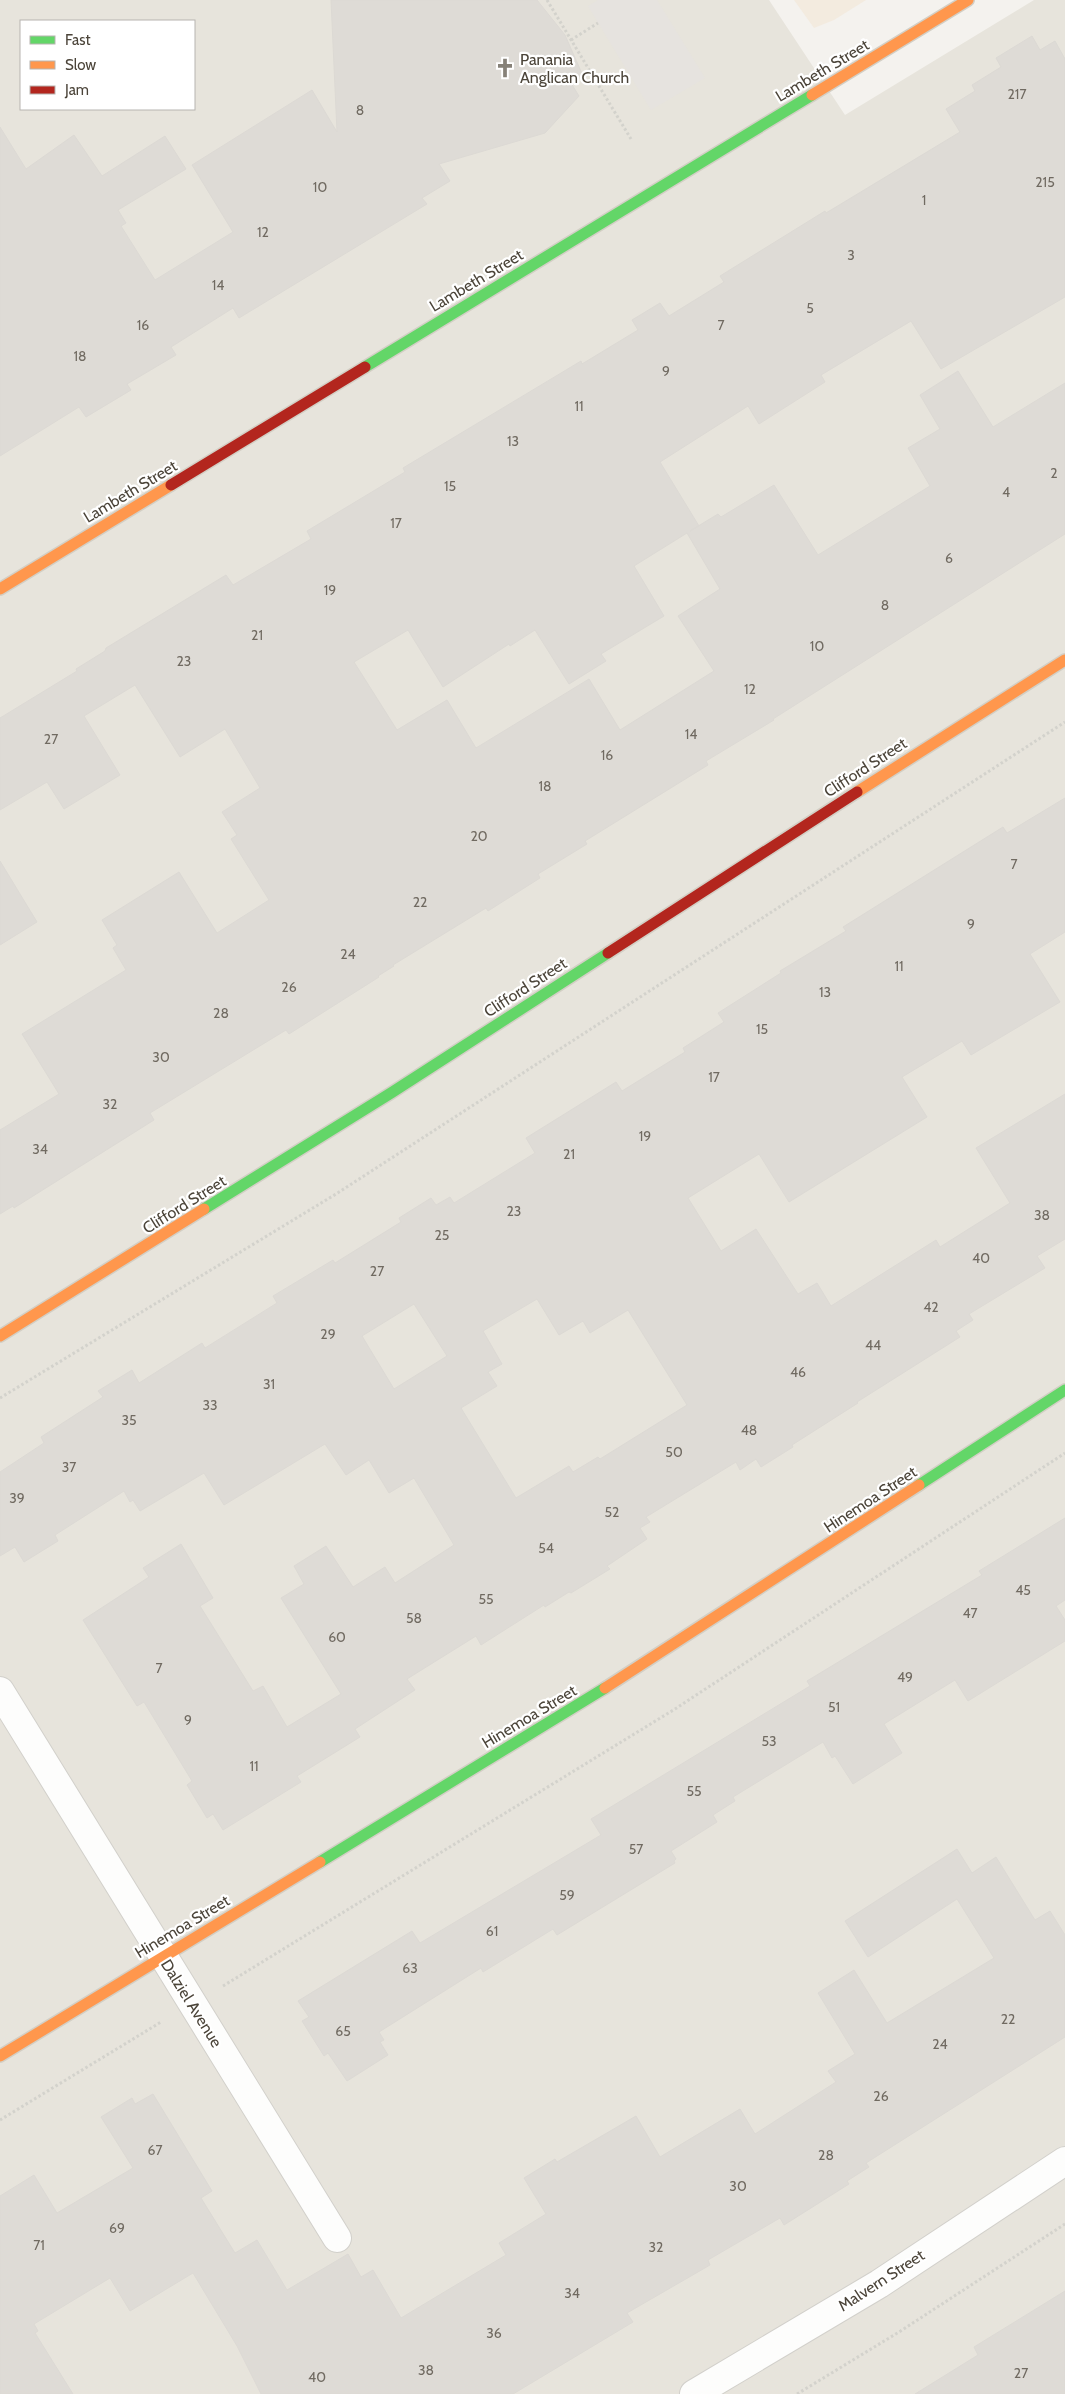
<svg xmlns="http://www.w3.org/2000/svg" width="1065" height="2394" font-family="Cabin,sans-serif">
  <style>
    .residential { fill: #e7e4dc; fill-rule: evenodd }
    .commercial { fill: #f3ebdf }
    .parking { fill: #e6e3df }
    .building { fill: #dedbd6; stroke: #dcd9d4; fill-rule: evenodd }
    .lines { fill: none; stroke-linecap: round; stroke-linejoin: round }
    .street-casing { stroke: #d2d0cb; stroke-width: 30 }
    .fast-casing { stroke: #d3cfc5; stroke-width: 14 }
    .slow-casing { stroke: #d3cfc5; stroke-width: 14 }
    .jam-casing { stroke: #d3cfc5; stroke-width: 14 }
    .path { stroke: #d3d2cc; stroke-width: 3; stroke-dasharray: 2.5 2.5; stroke-linecap: butt }
    .street { stroke: #fdfdfc; stroke-width: 28 }
    .fast { stroke: #63d668; stroke-width: 11 }
    .slow { stroke: #ff974d; stroke-width: 11 }
    .jam { stroke: #b3261e; stroke-width: 11 }
    .labels { text-anchor: middle; stroke-width: 4.5; stroke-linejoin: round; paint-order: stroke }
    .number-label { font-size: 14px; fill: #706a61 }
    .poi-label { font-size: 16px; fill: #4b4439; stroke: #fff; text-anchor: start }
    .street-label { font-size: 16px; fill: #4b4439; stroke: #fff }
  </style>
  <rect width="100%" height="100%" fill="#f4f2ee"/>
  <path class="residential" d="M0,0h769l76,115 189,-115h31v2394h-1065zM21,21h173v88h-173z"/>
  <polygon class="commercial" points="794,0 866,0 834,20 814,28"/>
  <polygon class="parking" points="598,0 657,0 705,78 651,110 588,6"/>
  <g class="building">
    <polygon points="331,0 537,0 565,35 583,76 571,83 579,96 545,133 439,164 450,181 422,198 427,204 239,318 233,308 171,347 176,355 127,384 131,390 86,417 79,407 0,456 0,127 26,169 74,135 102,176 165,136 186,169 118,210 126,223 121,226 155,280 233,232 192,165 312,90 337,132"/>
    <path d="M1032,36l8,14 15,-9 10,18v238l-124,72 -30,-48 -90,54 4,7 -66,42 -11,-18 -88,56 39,64 -9,5 28,-17 3,3 53,-32 44,70 112,-69 -22,-38 32,-19 -20,-34 38,-24 35,56 72,-44v151l-292,185 1,1 -68,41 2,4 -123,76 2,3 -49,30 2,4 -52,33 -2,-3 -93,57 1,1 -16,10 1,1 -90,57 -3,-4 -136,83 4,7 -140,88 -1,-2 -13,8v-84l59,-36 -37,-60 104,-64 -13,-22 4,-3 -15,-25 77,-48 38,61 52,-33 -38,-61 6,-4 -15,-23 38,-24 -35,-59 -45,28 -45,-72 -51,31 36,59 -56,34 -17,-27 -47,28v-92l77,-47 -1,-2 29,-18 1,-3 120,-73 7,10 78,-46 -4,-8 98,-59 -2,-4 178,-107 1,3 56,-34 -6,-10 28,-17 9,13 55,-34 -4,-6 105,-65 1,2 134,-81 -14,-23 29,-18 -3,-6 29,-18 -5,-9zM687,533l33,56 -42,27 36,55 -94,59 -31,-51 -113,69 -29,-48 -50,30 -43,-68 54,-32 35,57 66,-43 1,2 25,-16 34,54 37,-23 -5,-7 63,-38 -30,-50z"/>
    <path d="M1065,798v134l-35,22 30,48 -89,53 -9,-14 -60,36 25,40 -138,85 -30,-48 -71,44 33,53 35,-22 42,65 19,-11 14,23 105,-66 4,7 70,-44 -34,-55 89,-54v145l-28,17 8,12 -76,46 4,6 -17,11 4,6 -103,65 1,1 -66,42 1,2 -32,20 -5,-8 -16,11 -4,-8 -90,55 4,5 -10,6 7,11 -40,27 3,3 -39,24 -2,-1 -24,15 -1,-2 -63,40 -5,-9 -69,43 8,11 -60,39 5,8 -63,39 4,6 -78,48 -10,-16 -6,4 -20,-33 5,-4 -48,-79 -7,4 -54,-86 66,-43 -6,-9 38,-24 32,54 -13,8 53,85 10,-5 24,41 54,-33 -60,-96 23,-14 -10,-18 32,-20 27,41 32,-20 10,16 59,-38 -40,-67 -25,15 -20,-33 -23,15 -21,-31 -101,61 -20,-32 -64,38 -7,-11 -3,2 -6,-11 -69,44 3,6 -34,21 -9,-15 -15,9v-84l44,-29 -3,-6 62,-40 -5,-6 34,-21 7,13 63,-40 3,5 72,-45 -4,-7 60,-36 2,3 66,-41 -2,-4 32,-20 5,7 14,-8 4,6 81,-50 -9,-15 90,-56 6,9 63,-39 -2,-4 41,-26 -6,-9 63,-40 -1,-2 66,-40 -3,-4 160,-100 4,6zM537,1299l22,36 24,-14 7,12 38,-23 59,95 -87,54 -2,-2 -25,15 -4,-6 -53,32 -55,-90 36,-22 -9,-14 14,-8 -19,-33zM414,1304l33,52 -53,33 -32,-53z"/>
    <polygon points="0,861 37,922 0,945"/>
    <polygon points="1065,1518 1065,1600 1056,1606 1065,1620 1065,1641 968,1701 955,1680 884,1724 902,1753 853,1784 835,1756 832,1758 823,1742 733,1797 735,1801 713,1815 717,1822 671,1851 676,1859 674,1861 675,1863 557,1935 553,1929 483,1972 481,1968 379,2032 384,2040 380,2042 388,2055 347,2081 328,2053 324,2056 302,2021 309,2017 298,2001 412,1931 420,1943 601,1835 591,1819 810,1686 807,1681 982,1575 979,1571"/>
    <polygon points="957,1849 972,1873 996,1857 1035,1920 1050,1911 1065,1935 1065,2037 866,2163 869,2167 847,2181 849,2184 784,2225 780,2218 708,2260 710,2265 627,2313 633,2322 513,2394 261,2394 237,2346 193,2273 130,2311 110,2278 34,2324 38,2331 35,2333 73,2394 0,2394 0,2196 34,2175 57,2213 133,2168 101,2117 132,2098 135,2104 153,2094 212,2191 201,2198 235,2253 257,2240 287,2290 348,2254 361,2277 373,2270 401,2318 506,2255 499,2243 546,2214 524,2178 555,2159 557,2162 636,2116 660,2157 740,2109 755,2134 836,2082 828,2071 855,2054 818,1993 854,1970 887,2023 994,1958 957,1899 868,1957 845,1921"/>
    <polygon points="1065,2291 1065,2394 915,2394 978,2355 974,2347"/>
  </g>
  <g class="lines">
    <defs>
      <g id="street">
        <polyline points="0,1691 337,2238"/>
        <polyline points="694,2394 879,2284 1065,2161"/>
      </g>
      <g id="fast">
        <polyline points="365,367 812,95"/>
        <polyline points="204,1209 391,1093 608,953"/>
        <polyline points="919,1485 1065,1390"/>
        <polyline points="320,1862 605,1688"/>
      </g>
      <g id="slow">
        <polyline points="812,95 968,0"/>
        <polyline points="0,589 171,485"/>
        <polyline points="857,792 1065,660"/>
        <polyline points="0,1336 204,1209"/>
        <polyline points="605,1688 919,1485"/>
        <polyline points="0,2056 320,1862"/>
      </g>
      <g id="jam">
        <polyline points="171,485 365,367"/>
        <polyline points="608,953 857,792"/>
      </g>
    </defs>
    <use href="#street" class="street-casing"/>
    <use href="#fast" class="fast-casing"/>
    <use href="#slow" class="slow-casing"/>
    <use href="#jam" class="jam-casing"/>
    <g class="path">
      <polyline points="547,0 631,139"/>
      <polyline points="571,40 598,23"/>
      <polyline points="0,1398 336,1194 1065,722"/>
      <polyline points="223,1986 675,1709 1065,1453"/>
      <polyline points="0,2120 161,2022"/>
      <polyline points="797,2394 899,2332 1065,2224"/>
    </g>
    <use href="#street" class="street"/>
    <use href="#fast" class="fast"/>
    <use href="#slow" class="slow"/>
    <use href="#jam" class="jam"/>
  </g>
  <defs>
    <symbol id="church-bare" viewBox="-9 -9 18 18"><path d="M-1.2-6h2.4v3.5h3.3v2.4h-3.3V6h-2.4V-.1h-3.3v-2.4h3.3Z" fill="#868178" stroke="#fff" stroke-width="2.5" paint-order="stroke"/></symbol>
  </defs>
  <g fill-rule="evenodd">
    <use href="#church-bare" x="491" y="54" width="28" height="28"/>
  </g>
  <g class="labels">
    <g class="number-label">
      <text x="1017" y="99">217</text>
      <text x="360" y="115">8</text>
      <text x="1045" y="187">215</text>
      <text x="320" y="192">10</text>
      <text x="924" y="205">1</text>
      <text x="263" y="237">12</text>
      <text x="851" y="260">3</text>
      <text x="218" y="290">14</text>
      <text x="810" y="313">5</text>
      <text x="143" y="330">16</text>
      <text x="721" y="330">7</text>
      <text x="80" y="361">18</text>
      <text x="666" y="376">9</text>
      <text x="579" y="411">11</text>
      <text x="513" y="446">13</text>
      <text x="1054" y="478">2</text>
      <text x="450" y="491">15</text>
      <text x="1006" y="497">4</text>
      <text x="396" y="528">17</text>
      <text x="949" y="563">6</text>
      <text x="330" y="595">19</text>
      <text x="885" y="610">8</text>
      <text x="257" y="640">21</text>
      <text x="817" y="651">10</text>
      <text x="184" y="666">23</text>
      <text x="750" y="694">12</text>
      <text x="691" y="739">14</text>
      <text x="51" y="744">27</text>
      <text x="607" y="760">16</text>
      <text x="545" y="791">18</text>
      <text x="479" y="841">20</text>
      <text x="1014" y="869">7</text>
      <text x="420" y="907">22</text>
      <text x="971" y="929">9</text>
      <text x="348" y="959">24</text>
      <text x="899" y="971">11</text>
      <text x="289" y="992">26</text>
      <text x="825" y="997">13</text>
      <text x="221" y="1018">28</text>
      <text x="762" y="1034">15</text>
      <text x="161" y="1062">30</text>
      <text x="714" y="1082">17</text>
      <text x="110" y="1109">32</text>
      <text x="645" y="1141">19</text>
      <text x="40" y="1154">34</text>
      <text x="569" y="1159">21</text>
      <text x="514" y="1216">23</text>
      <text x="1042" y="1220">38</text>
      <text x="442" y="1240">25</text>
      <text x="981" y="1263">40</text>
      <text x="377" y="1276">27</text>
      <text x="931" y="1312">42</text>
      <text x="328" y="1339">29</text>
      <text x="873" y="1350">44</text>
      <text x="798" y="1377">46</text>
      <text x="269" y="1389">31</text>
      <text x="210" y="1410">33</text>
      <text x="129" y="1425">35</text>
      <text x="749" y="1435">48</text>
      <text x="674" y="1457">50</text>
      <text x="69" y="1472">37</text>
      <text x="17" y="1503">39</text>
      <text x="612" y="1517">52</text>
      <text x="546" y="1553">54</text>
      <text x="1023" y="1595">45</text>
      <text x="486" y="1604">55</text>
      <text x="970" y="1618">47</text>
      <text x="414" y="1623">58</text>
      <text x="337" y="1642">60</text>
      <text x="159" y="1673">7</text>
      <text x="905" y="1682">49</text>
      <text x="834" y="1712">51</text>
      <text x="188" y="1725">9</text>
      <text x="769" y="1746">53</text>
      <text x="254" y="1771">11</text>
      <text x="694" y="1796">55</text>
      <text x="636" y="1854">57</text>
      <text x="567" y="1900">59</text>
      <text x="492" y="1936">61</text>
      <text x="410" y="1973">63</text>
      <text x="1008" y="2024">22</text>
      <text x="343" y="2036">65</text>
      <text x="940" y="2049">24</text>
      <text x="881" y="2101">26</text>
      <text x="155" y="2155">67</text>
      <text x="826" y="2160">28</text>
      <text x="738" y="2191">30</text>
      <text x="117" y="2233">69</text>
      <text x="39" y="2250">71</text>
      <text x="656" y="2252">32</text>
      <text x="572" y="2298">34</text>
      <text x="494" y="2338">36</text>
      <text x="426" y="2375">38</text>
      <text x="1021" y="2378">27</text>
      <text x="317" y="2382">40</text>
    </g>
    <g class="poi-label">
      <text x="520" y="65">Panania<tspan x="520" dy="18">Anglican Church</tspan></text>
    </g>
    <g class="street-label">
      <text transform="translate(822 70) rotate(-31)" y="6">Lambeth Street</text>
      <text transform="translate(476 280) rotate(-31)" y="6">Lambeth Street</text>
      <text transform="translate(130 491) rotate(-31)" y="6">Lambeth Street</text>
      <text transform="translate(865 767) rotate(-33)" y="6">Clifford Street</text>
      <text transform="translate(525 987) rotate(-33)" y="6">Clifford Street</text>
      <text transform="translate(184 1204) rotate(-32)" y="6">Clifford Street</text>
      <text transform="translate(870 1499) rotate(-33)" y="6">Hinemoa Street</text>
      <text transform="translate(529 1716) rotate(-31)" y="6">Hinemoa Street</text>
      <text transform="translate(182 1926) rotate(-31)" y="6">Hinemoa Street</text>
      <text transform="translate(192 2003) rotate(58)" y="6">Dalziel Avenue</text>
      <text transform="translate(881 2280) rotate(-33)" y="6">Malvern Street</text>
    </g>
  </g>
  <rect x="20" y="20" width="175" height="90" fill="#ffffff" stroke="#b7b4b0"/>
  <rect x="30" y="36" width="25" height="8" fill="#63d668" stroke="#b7b4b0"/>
  <text x="65" y="45" font-size="15" fill="#4b4439">Fast</text>
  <rect x="30" y="61" width="25" height="8" fill="#ff974d" stroke="#b7b4b0"/>
  <text x="65" y="70" font-size="15" fill="#4b4439">Slow</text>
  <rect x="30" y="86" width="25" height="8" fill="#b3261e" stroke="#b7b4b0"/>
  <text x="65" y="95" font-size="15" fill="#4b4439">Jam</text>
</svg>
